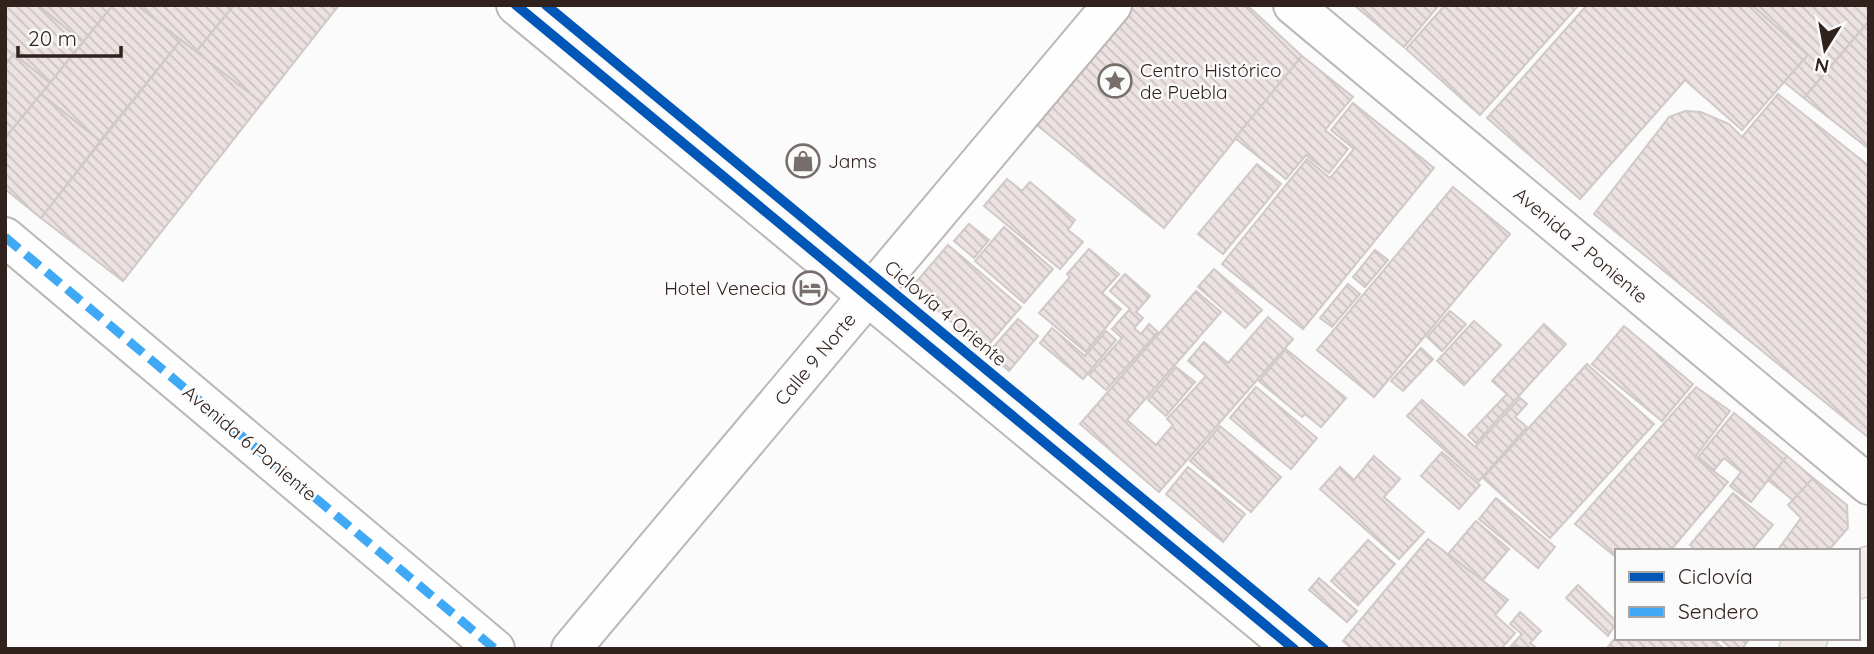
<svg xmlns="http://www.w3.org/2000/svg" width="1874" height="654" font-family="Quicksand,sans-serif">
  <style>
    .building { fill: url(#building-back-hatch); stroke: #d1c9c7; stroke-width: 2 }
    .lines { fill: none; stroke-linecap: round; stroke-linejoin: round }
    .minor-casing { stroke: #bdb6b5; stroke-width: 42 }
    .major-casing { stroke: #d8d6d5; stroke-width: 42 }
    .minor { stroke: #fefefe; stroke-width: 38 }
    .major { stroke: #f3ecea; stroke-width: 38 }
    .quiet { stroke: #3fa9f5; stroke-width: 9; stroke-dasharray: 18 9; stroke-linecap: butt }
    .cycleway-casing { stroke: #fbfbfb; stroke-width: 15 }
    .cycleway { stroke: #0057b8; stroke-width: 10 }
    .labels { text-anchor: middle; stroke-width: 5; stroke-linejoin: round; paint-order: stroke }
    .poi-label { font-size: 19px; fill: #31221e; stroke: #fbfbfb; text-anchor: start }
    .street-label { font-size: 19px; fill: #31221e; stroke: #fbfbfb }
  </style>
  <defs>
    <pattern id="building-back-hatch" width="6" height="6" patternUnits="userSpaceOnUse" patternTransform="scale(1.75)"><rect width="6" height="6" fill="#ebe2e1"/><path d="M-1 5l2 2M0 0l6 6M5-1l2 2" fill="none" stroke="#cac2c1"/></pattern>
  </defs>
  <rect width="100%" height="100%" fill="#fbfbfb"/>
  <g class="building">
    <polygon points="5,5 38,5 83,42 50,83 14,54 5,65"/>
    <polygon points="38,5 113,5 83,42"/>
    <polygon points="113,5 137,5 181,40 100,141 41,94"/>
    <polygon points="137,5 234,5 196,52"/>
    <polygon points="234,5 339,5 262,103 196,52"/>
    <polygon points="1127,5 1247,5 1302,56 1164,228 1031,120"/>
    <polygon points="1354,5 1439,5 1404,47"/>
    <polygon points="1445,5 1579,5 1480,115 1406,49"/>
    <polygon points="1587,5 1752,5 1808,55 1742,130 1685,80 1580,199 1487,118"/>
    <polygon points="1752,5 1869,5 1869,21 1804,98 1784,82 1808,55"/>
    <polygon points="1869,21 1869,149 1804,98"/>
    <polygon points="181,40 262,103 123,281 41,218"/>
    <polygon points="14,54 50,83 5,138 5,65"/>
    <polygon points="1302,56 1353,97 1325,130 1348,149 1329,173 1306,155 1286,179 1235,138"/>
    <polygon points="41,94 100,141 41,218 5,189 5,138"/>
    <polygon points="1778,94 1869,166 1869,438 1594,214 1669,117 1685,111 1701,112 1729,124 1742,137"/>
    <polygon points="1353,103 1434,168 1303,329 1222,264 1307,159 1330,178 1354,149 1331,130"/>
    <polygon points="1257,164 1281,184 1223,254 1198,234"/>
    <polygon points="1007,179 1022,191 1030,182 1075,220 1068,230 1083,242 1060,269 984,206"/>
    <polygon points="1453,187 1510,234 1374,397 1317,350"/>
    <polygon points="969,224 989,240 974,258 954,241"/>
    <polygon points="1004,227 1053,269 1024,303 975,261"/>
    <polygon points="948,245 1021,307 984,350 911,288"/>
    <polygon points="1089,249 1119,274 1102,293 1121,309 1086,352 1039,313 1070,277 1067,274"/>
    <polygon points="1375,250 1388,260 1365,287 1353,277"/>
    <polygon points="1214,269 1262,310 1245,328 1198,287"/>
    <polygon points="1125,274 1150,296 1136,312 1143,318 1134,328 1141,334 1149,324 1158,332 1106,390 1089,375 1122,338 1112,329 1130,309 1110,291"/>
    <polygon points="1348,284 1360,294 1332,327 1320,318"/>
    <polygon points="1196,291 1221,312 1127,420 1156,445 1173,425 1167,419 1206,376 1188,361 1204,342 1228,363 1268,317 1293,339 1159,492 1080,424"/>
    <polygon points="1450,311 1466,324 1442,351 1427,337"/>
    <polygon points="1018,319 1038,336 1009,371 988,353"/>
    <polygon points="1474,321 1501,345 1464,385 1437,361"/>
    <polygon points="1544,324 1566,344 1476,443 1468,435 1507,394 1492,381"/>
    <polygon points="1624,326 1693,384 1662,421 1592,364"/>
    <polygon points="1052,328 1085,356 1106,331 1116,340 1083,379 1040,343"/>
    <polygon points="1421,348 1433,359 1403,391 1391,381"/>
    <polygon points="1286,349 1346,398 1321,427 1305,414 1302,417 1259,381"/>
    <polygon points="1587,364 1654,424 1550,538 1483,478"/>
    <polygon points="1176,367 1195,382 1166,416 1148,400"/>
    <polygon points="1256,387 1317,438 1291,469 1230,418"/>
    <polygon points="1696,387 1730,411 1695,457 1728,482 1670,551 1617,551 1617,558 1575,524"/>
    <polygon points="1520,398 1527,404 1515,417 1527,427 1479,481 1407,416 1422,400 1475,447"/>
    <polygon points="1734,413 1787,456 1751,502 1730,486 1741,472 1724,458 1714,470 1698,457"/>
    <polygon points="1220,426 1281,477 1251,512 1190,461"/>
    <polygon points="1442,452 1480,485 1459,509 1421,476"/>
    <polygon points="1374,456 1400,479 1384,497 1424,532 1399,559 1320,489 1340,467 1354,480"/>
    <polygon points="1787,456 1813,478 1794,501 1768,480"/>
    <polygon points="1188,467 1245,514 1223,542 1166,494"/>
    <polygon points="1813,478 1847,505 1848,528 1828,551 1777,551 1801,518 1788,505"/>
    <polygon points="1733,493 1773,525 1751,551 1697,551 1690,545"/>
    <polygon points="1496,498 1555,547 1538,568 1479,519"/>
    <polygon points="1476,521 1509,549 1482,581 1448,554"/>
    <polygon points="1428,539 1508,600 1495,615 1515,633 1501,649 1352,649 1343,641"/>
    <polygon points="1368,540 1395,564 1358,605 1331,581"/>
    <polygon points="1319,578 1357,611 1347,622 1309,590"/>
    <polygon points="1578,585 1617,622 1608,636 1566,598"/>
    <polygon points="1520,612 1541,631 1530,643 1538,649 1511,646 1522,634 1510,624"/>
    <polygon points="1617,636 1712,638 1724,649 1606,649"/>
    <polygon points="1719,638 1750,638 1742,649 1732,649"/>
  </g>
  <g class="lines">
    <defs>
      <g id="minor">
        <polyline points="516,5 1294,649"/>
        <polyline points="1293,5 1869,485"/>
        <polyline points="5,237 495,649"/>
        <polyline points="571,649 1112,5"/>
      </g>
      <g id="major">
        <polyline points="1858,579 1869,566"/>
        <polyline points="1799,649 1808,638"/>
      </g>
    </defs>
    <use href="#minor" class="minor-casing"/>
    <use href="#major" class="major-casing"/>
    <use href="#minor" class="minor"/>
    <use href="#major" class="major"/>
    <polyline class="quiet" points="5,237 495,649"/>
    <defs>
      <g id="cycleway">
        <polyline points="516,5 1294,649"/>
        <polyline points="546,5 1324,649"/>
      </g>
    </defs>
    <use href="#cycleway" class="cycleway-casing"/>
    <use href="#cycleway" class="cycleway"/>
  </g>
  <defs>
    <symbol id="sight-ring" viewBox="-11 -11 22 22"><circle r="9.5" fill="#fbfbfb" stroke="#786e6b" stroke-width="1.5"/><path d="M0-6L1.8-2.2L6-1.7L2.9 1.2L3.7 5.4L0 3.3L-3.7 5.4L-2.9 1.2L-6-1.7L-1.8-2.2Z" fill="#786e6b"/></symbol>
    <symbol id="shop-ring" viewBox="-11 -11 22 22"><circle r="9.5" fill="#fbfbfb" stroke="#786e6b" stroke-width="1.5"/><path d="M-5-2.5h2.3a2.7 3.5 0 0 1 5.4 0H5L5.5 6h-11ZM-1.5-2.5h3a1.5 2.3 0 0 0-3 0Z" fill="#786e6b"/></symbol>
    <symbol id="hotel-ring" viewBox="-11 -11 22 22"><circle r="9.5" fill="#fbfbfb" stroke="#786e6b" stroke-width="1.5"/><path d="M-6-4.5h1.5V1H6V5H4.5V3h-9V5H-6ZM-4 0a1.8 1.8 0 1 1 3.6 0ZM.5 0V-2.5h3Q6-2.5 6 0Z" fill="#786e6b"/></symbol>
  </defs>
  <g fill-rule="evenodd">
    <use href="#sight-ring" x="1096" y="62" width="38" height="38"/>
    <use href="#shop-ring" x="784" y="142" width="38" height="38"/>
    <use href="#hotel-ring" x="791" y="269" width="38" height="38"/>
  </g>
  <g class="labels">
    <g class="poi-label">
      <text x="1140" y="77">Centro Histórico<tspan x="1140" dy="22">de Puebla</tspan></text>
      <text x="828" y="168">Jams</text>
      <text x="786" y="295" text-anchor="end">Hotel Venecia</text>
    </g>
    <g class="street-label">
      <text transform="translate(1581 245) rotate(40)" y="7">Avenida 2 Poniente</text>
      <text transform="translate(946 313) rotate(40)" y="7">Ciclovía 4 Oriente</text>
      <text transform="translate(815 359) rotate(-50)" y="7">Calle 9 Norte</text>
      <text transform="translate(250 443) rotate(40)" y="7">Avenida 6 Poniente</text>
    </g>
  </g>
  <rect width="1874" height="654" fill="none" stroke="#31221e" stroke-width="14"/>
  <rect x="1615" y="549" width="245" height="91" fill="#fbfbfb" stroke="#aaa4a3" stroke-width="2"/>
  <rect x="1629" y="572" width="35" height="10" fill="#0057b8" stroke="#aaa4a3" stroke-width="2"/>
  <text x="1678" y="584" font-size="21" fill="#31221e">Ciclovía</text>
  <rect x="1629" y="607" width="35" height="10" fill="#3fa9f5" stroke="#aaa4a3" stroke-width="2"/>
  <text x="1678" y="619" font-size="21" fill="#31221e">Sendero</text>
  <g transform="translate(1825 49) rotate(191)" stroke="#fbfbfb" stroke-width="5" paint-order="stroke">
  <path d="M0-5L12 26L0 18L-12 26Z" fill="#31221e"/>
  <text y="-10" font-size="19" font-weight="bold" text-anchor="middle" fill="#31221e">N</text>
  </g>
  <path d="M18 46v10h103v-10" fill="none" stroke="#31221e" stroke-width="3.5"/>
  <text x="28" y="46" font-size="21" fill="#31221e" stroke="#fbfbfb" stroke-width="5" paint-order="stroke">20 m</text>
</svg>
